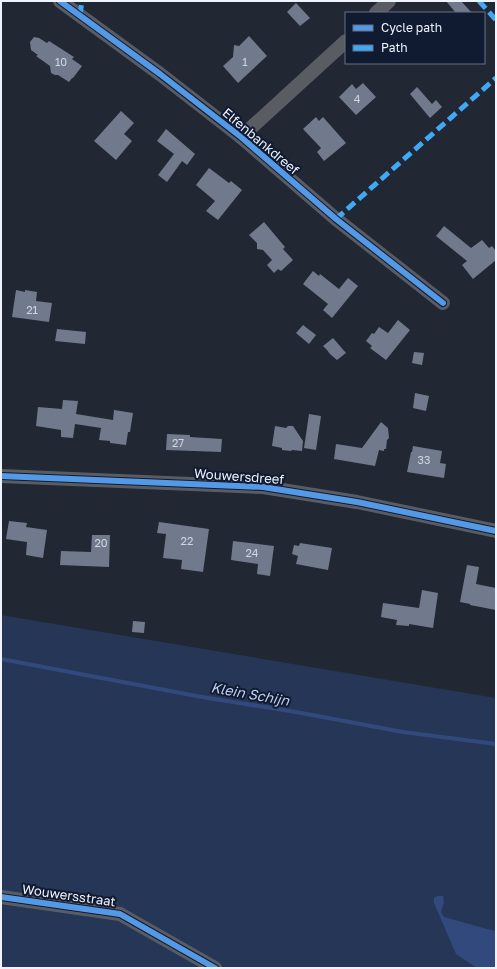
<svg xmlns="http://www.w3.org/2000/svg" width="497" height="969" font-family="'Golos Text',sans-serif">
  <style>
    .green { fill: #263657 }
    .water { fill: #31497c }
    .lines { fill: none; stroke-linecap: round; stroke-linejoin: round }
    .stream { stroke: #31497c; stroke-width: 4 }
    .building { fill: #717a8c }
    .street { stroke: #595d63; stroke-width: 14 }
    .quiet { stroke: #3fa9f5; stroke-width: 5; stroke-dasharray: 10 5; stroke-linecap: butt }
    .cycleway-casing { stroke: #101a31; stroke-width: 8 }
    .cycleway { stroke: #5399e6; stroke-width: 6 }
    .labels { text-anchor: middle; stroke-width: 4; stroke-linejoin: round; paint-order: stroke }
    .number-label { font-size: 11px; fill: #cfd5e1 }
    .street-label { font-size: 13px; fill: #eef3fd; stroke: #101a31 }
    .water-label { font-size: 14px; font-style: italic; fill: #bdcef0; stroke: #101a31 }
  </style>
  <rect width="100%" height="100%" fill="#212733"/>
  <polygon class="green" points="1,615 496,698 496,968 1,968"/>
  <polygon class="water" points="437,896 443,896 444,902 441,912 444,917 487,929 496,931 496,968 477,968 456,954 434,903 434,898"/>
  <g class="lines">
    <polyline class="stream" points="1,659 202,697 296,712 403,732 496,744"/>
  </g>
  <g class="building">
    <polygon points="446,1 461,1 472,13 456,13"/>
    <polygon points="296,3 310,18 300,26 287,12"/>
    <polygon points="249,36 267,56 238,83 223,66 233,57 234,45 239,46"/>
    <polygon points="34,37 39,38 47,43 49,41 74,57 72,59 82,66 73,78 72,78 69,82 58,75 55,75 51,73 50,66 36,56 38,55 31,50 30,42"/>
    <polygon points="363,83 376,97 356,115 339,97 352,84 356,89"/>
    <polygon points="417,87 432,104 436,100 442,107 430,118 410,94"/>
    <polygon points="121,111 134,123 124,134 132,141 116,160 94,141"/>
    <polygon points="316,117 319,121 323,117 346,143 324,161 317,152 321,148 303,129"/>
    <polygon points="166,129 195,154 187,165 182,161 167,182 158,175 174,154 157,141"/>
    <polygon points="209,168 229,183 231,181 242,190 218,220 206,211 215,201 196,185"/>
    <polygon points="264,222 285,247 283,249 293,260 281,271 278,269 274,273 267,265 272,260 263,250 257,249 257,243 249,235"/>
    <polygon points="444,226 471,248 482,240 489,248 492,246 496,251 496,260 473,279 462,265 467,261 436,236"/>
    <polygon points="313,271 319,276 320,274 339,289 348,278 358,286 332,318 323,310 328,304 303,284"/>
    <polygon points="16,290 25,292 25,290 37,292 36,301 52,303 49,322 12,317"/>
    <polygon points="398,320 410,330 386,360 370,348 372,346 366,341 372,333 374,334 379,327 388,333"/>
    <polygon points="303,325 316,335 309,344 296,333"/>
    <polygon points="57,329 86,332 85,344 55,341"/>
    <polygon points="333,338 346,353 337,360 330,354 327,350 323,346"/>
    <polygon points="414,352 424,353 422,365 412,363"/>
    <polygon points="415,393 429,396 426,411 413,408"/>
    <polygon points="63,400 78,401 76,414 113,420 114,410 133,413 130,432 128,432 126,445 110,443 110,441 99,440 101,428 75,424 73,438 61,437 61,430 36,426 38,407 62,409"/>
    <polygon points="309,414 321,416 316,450 304,448"/>
    <polygon points="381,422 388,428 389,438 387,440 386,449 384,449 384,451 379,450 375,466 334,459 336,444 362,448"/>
    <polygon points="275,426 286,428 288,426 293,426 303,441 302,451 292,450 291,451 282,450 282,448 272,446"/>
    <polygon points="167,434 190,435 190,437 222,439 221,452 166,450"/>
    <polygon points="413,446 442,451 440,463 446,464 444,478 407,472 411,452 412,452"/>
    <polygon points="9,521 27,523 26,527 47,530 43,558 26,555 27,542 6,539"/>
    <polygon points="159,522 209,529 203,572 181,569 182,560 163,558 166,534 157,533"/>
    <polygon points="92,535 110,535 109,567 60,565 61,551 91,552"/>
    <polygon points="233,541 274,546 270,576 257,574 258,564 231,560"/>
    <polygon points="300,543 332,548 328,570 296,564 298,556 292,554 294,545 299,546"/>
    <polygon points="467,565 479,567 476,584 496,588 496,610 470,605 470,604 460,602"/>
    <polygon points="422,590 438,593 433,628 409,624 409,626 396,625 397,620 381,617 383,603 419,608"/>
    <polygon points="133,621 145,622 144,633 132,632"/>
  </g>
  <g class="lines">
    <g class="street">
      <polyline points="60,1 160,74 241,137 336,219 443,303"/>
      <polyline points="376,13 389,1"/>
      <polyline points="241,137 346,41"/>
      <polyline points="1,476 263,487 357,502 496,531"/>
      <polyline points="1,897 120,914 215,968"/>
    </g>
    <g class="quiet">
      <polyline points="479,1 496,20"/>
      <polyline points="80,15 82,1"/>
      <polyline points="336,219 496,78"/>
    </g>
    <defs>
      <g id="cycleway">
        <polyline points="60,1 160,74 241,137 336,219 443,303"/>
        <polyline points="1,476 263,487 357,502 496,531"/>
        <polyline points="1,897 120,914 215,968"/>
      </g>
    </defs>
    <use href="#cycleway" class="cycleway-casing"/>
    <use href="#cycleway" class="cycleway"/>
  </g>
  <g class="labels">
    <g class="number-label">
      <text x="61" y="66">10</text>
      <text x="245" y="66">1</text>
      <text x="357" y="103">4</text>
      <text x="32" y="314">21</text>
      <text x="178" y="447">27</text>
      <text x="424" y="464">33</text>
      <text x="187" y="545">22</text>
      <text x="101" y="547">20</text>
      <text x="252" y="557">24</text>
    </g>
    <g class="street-label">
      <text transform="translate(261 141) rotate(40)" y="5">Elfenbankdreef</text>
      <text transform="translate(239 476) rotate(4)" y="5">Wouwersdreef</text>
      <text transform="translate(69 895) rotate(8)" y="5">Wouwersstraat</text>
    </g>
    <g class="water-label">
      <text transform="translate(250 694) rotate(10)" y="5">Klein Schijn</text>
    </g>
  </g>
  <rect width="497" height="969" fill="none" stroke="#eef3fd" stroke-width="4"/>
  <rect x="345" y="12" width="140" height="52" fill="#101a31" stroke="#697183"/>
  <rect x="353" y="25" width="20" height="6" fill="#5399e6" stroke="#697183"/>
  <text x="381" y="32" font-size="12" fill="#eef3fd">Cycle path</text>
  <rect x="353" y="45" width="20" height="6" fill="#3fa9f5" stroke="#697183"/>
  <text x="381" y="52" font-size="12" fill="#eef3fd">Path</text>
</svg>
